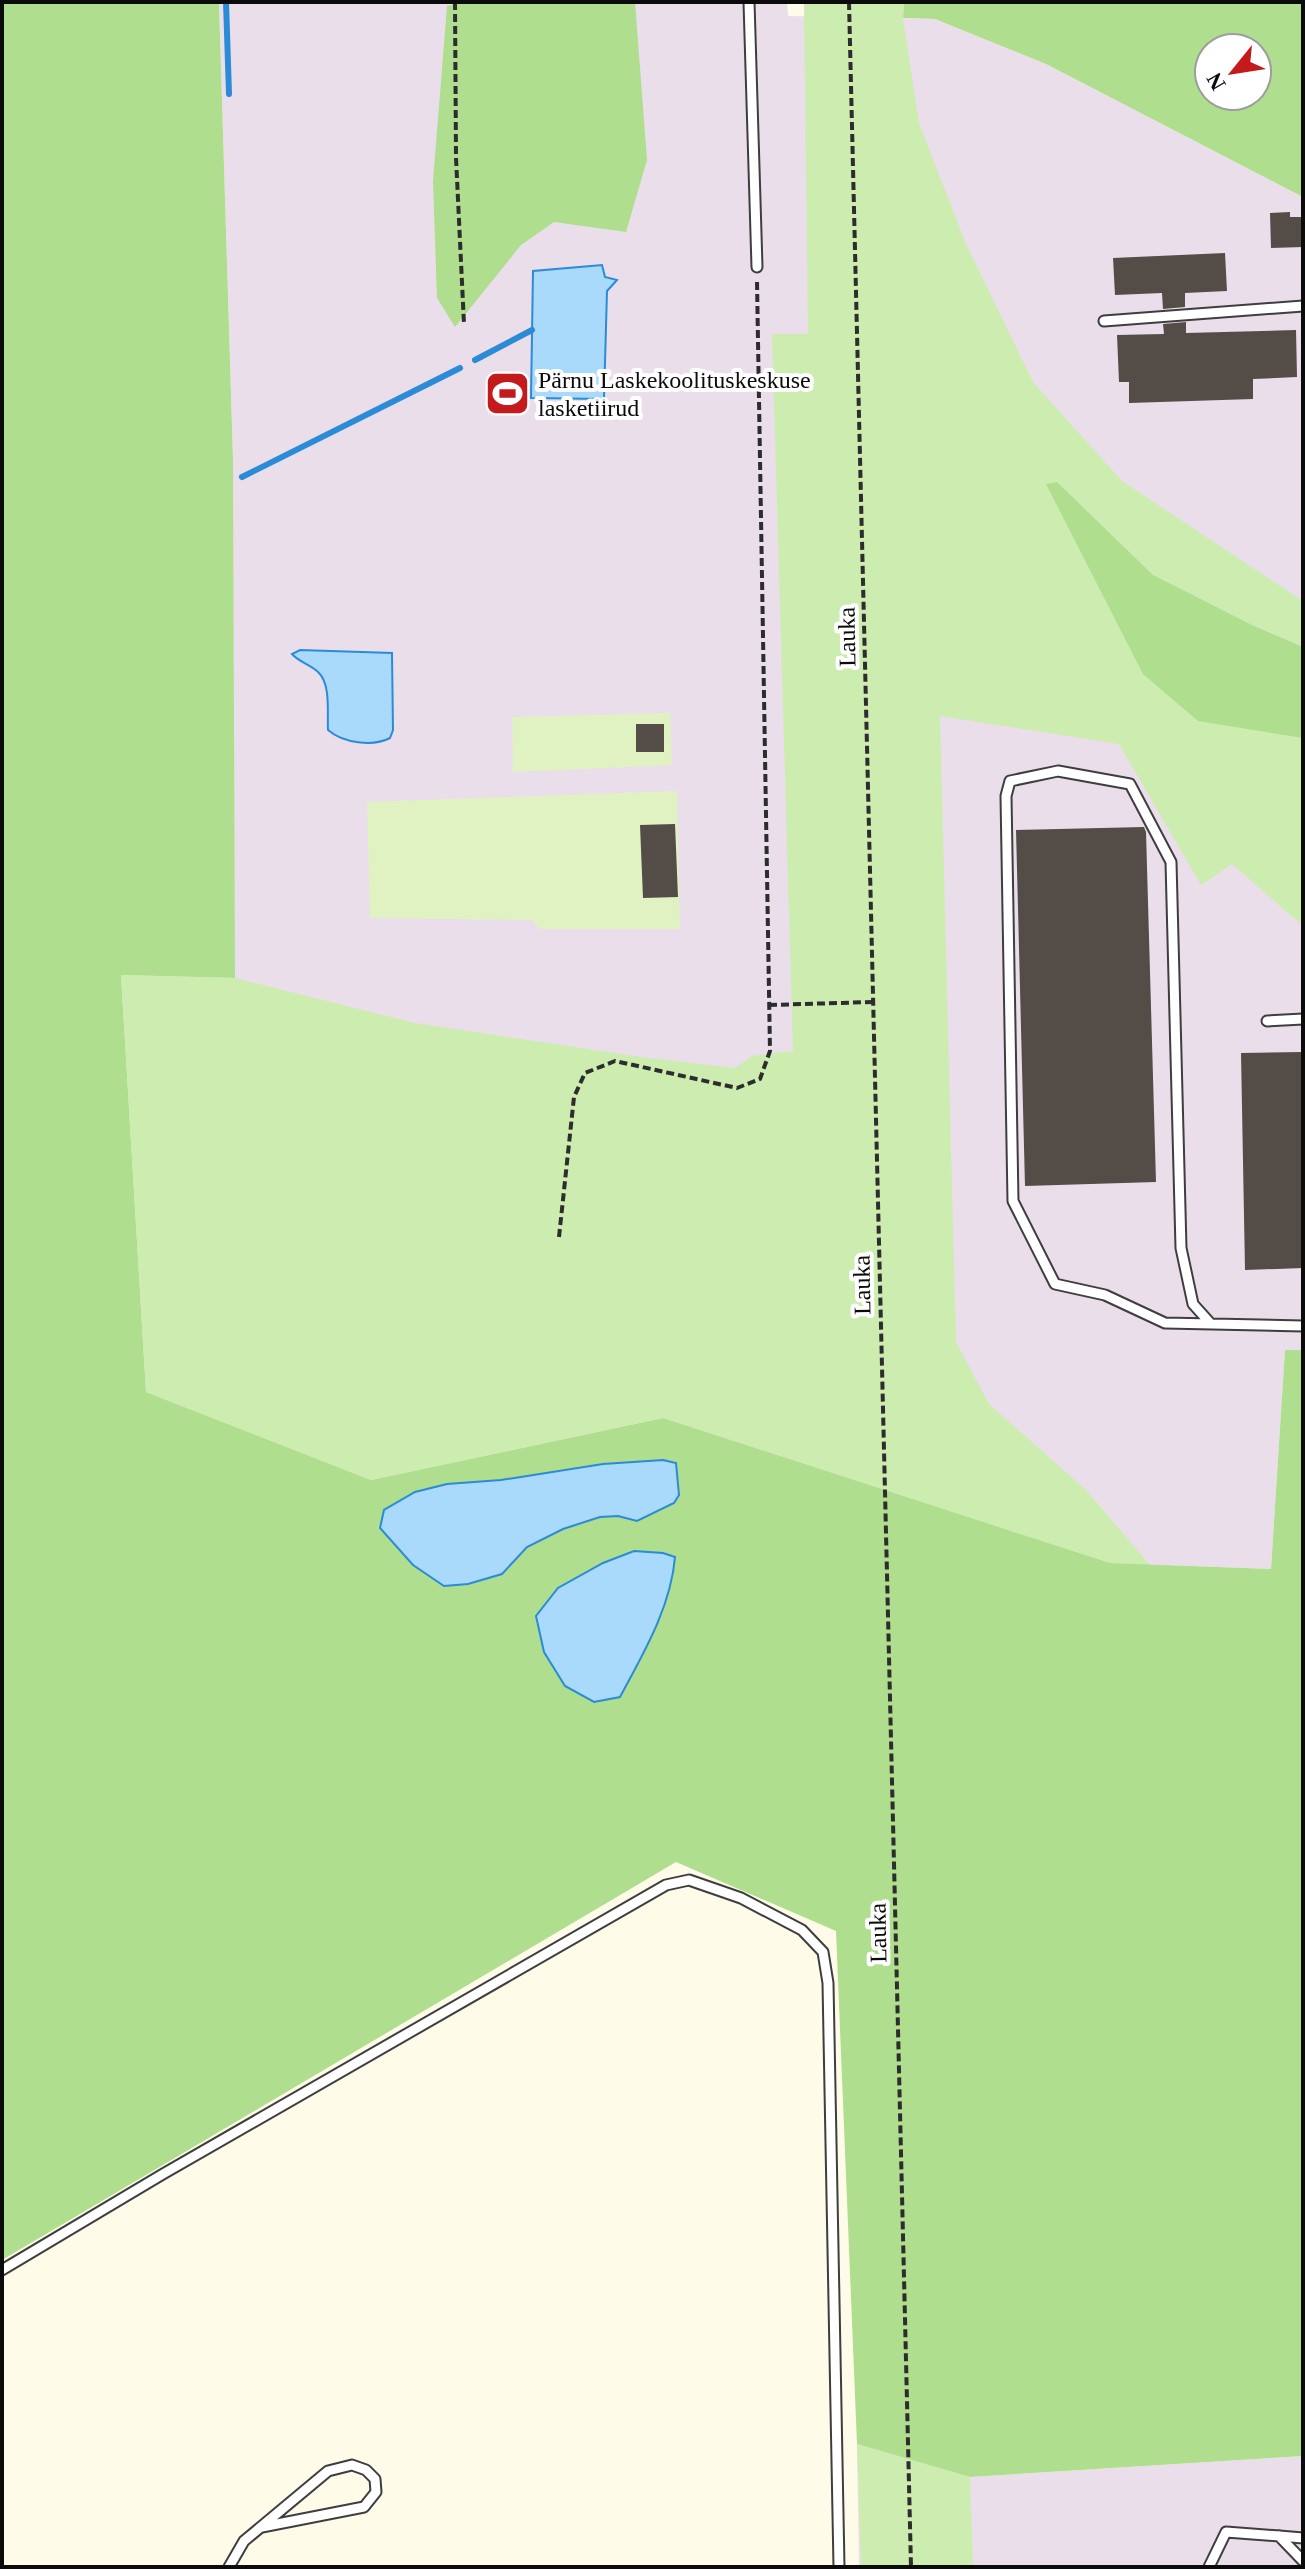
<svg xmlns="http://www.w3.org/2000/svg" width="1305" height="2569" font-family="'Times New Roman',serif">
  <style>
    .industrial { fill: #eadeeb }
    .green { fill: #cdecb0 }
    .forest { fill: #afde8e; fill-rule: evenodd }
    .pitch { fill: #e0f2c2 }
    .water { fill: #a9d9fb; stroke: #2b8bd7; stroke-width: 2 }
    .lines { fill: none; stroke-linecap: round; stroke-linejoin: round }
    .stream { stroke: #2b8bd7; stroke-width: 6 }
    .building { fill: #544c46 }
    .lane-casing { stroke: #3e3e3e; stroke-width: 13 }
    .path { stroke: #2d2d2d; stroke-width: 4; stroke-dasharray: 8 4; stroke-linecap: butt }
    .lane { stroke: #fff; stroke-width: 9 }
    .labels { text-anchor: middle; stroke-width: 8; stroke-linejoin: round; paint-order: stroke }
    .poi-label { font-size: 24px; fill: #0b0b0b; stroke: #fff; text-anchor: start }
    .street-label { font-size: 24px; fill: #0b0b0b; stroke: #fff }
  </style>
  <rect width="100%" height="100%" fill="#fffbe9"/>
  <g class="industrial">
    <polygon points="219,2 787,2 788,16 935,19 1046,64 1303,197 1303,1350 1285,1351 1271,1569 1110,1563 663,1418 234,978 233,459"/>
    <polygon points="857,2444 970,2477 1303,2456 1303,2567 859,2567"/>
  </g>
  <g class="green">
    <polygon points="804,2 904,2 903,18 919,123 966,244 1033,382 1122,481 1303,601 1303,647 1254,626 1153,575 1057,482 1278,733 1303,738 1303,926 1232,864 1201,885 1119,744 940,716 956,1342 989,1404 1085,1489 1150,1565 1110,1563 663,1418 371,1480 146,1392 121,975 235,978 415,1023 641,1057 735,1068 752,1056 793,1051 772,334 808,334"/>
    <polygon points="857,2444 970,2477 973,2567 861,2567"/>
  </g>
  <g class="forest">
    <polygon points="2,2 219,2 233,459 235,978 121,975 146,1392 371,1480 663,1418 1110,1563 1271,1569 1285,1350 1303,1350 1303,2456 970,2477 857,2444 836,1931 676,1862 2,2260"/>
    <polygon points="463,2 635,2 647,160 626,232 554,222 521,245 455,327 437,298 433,181 447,6"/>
    <path d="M904,2h399v195l-257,-133 -111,-45 -32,-1zM1209,48h48v48h-48z"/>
    <polygon points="1057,482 1153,575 1254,626 1303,647 1303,738 1198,721 1143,674 1046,484"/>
  </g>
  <g class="pitch">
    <polygon points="670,713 672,765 513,772 512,717"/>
    <polygon points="677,791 680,929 539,929 533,920 370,918 367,802"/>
  </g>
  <g class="water">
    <polygon points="602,265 605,277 617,280 607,291 604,399 531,398 533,271"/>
    <path d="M300,650l92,3 1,77 -3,8c-17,9 -47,5 -62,-8 -1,-16 3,-45 -9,-57 -7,-8 -19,-10 -27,-19z"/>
    <polygon points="663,1460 676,1463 679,1495 674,1503 637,1521 618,1516 600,1517 563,1529 527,1547 502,1574 468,1584 444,1586 413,1565 380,1528 384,1510 415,1492 447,1484 501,1480 603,1464"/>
    <path d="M634,1551l29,2 12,4c-4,50 -32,97 -55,140l-26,5 -29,-16 -21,-34 -8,-36 22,-28 45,-25z"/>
  </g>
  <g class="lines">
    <g class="stream">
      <polyline points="226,2 229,94"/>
      <polyline points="475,360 532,330"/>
      <polyline points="242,477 460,368"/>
    </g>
  </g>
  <g class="building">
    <polygon points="1290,212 1290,217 1303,217 1303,247 1271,248 1270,213"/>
    <polygon points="1225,253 1227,291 1185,293 1185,307 1163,309 1162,293 1115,295 1113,258"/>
    <polygon points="1186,322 1186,333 1296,330 1297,377 1253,379 1253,399 1129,403 1129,382 1119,382 1117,335 1164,334 1163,324"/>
    <rect x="636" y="724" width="28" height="28"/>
    <polygon points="675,824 678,897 643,898 640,825"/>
    <polygon points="1144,827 1146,832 1156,1182 1025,1186 1016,830"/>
    <polygon points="1303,1052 1303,1268 1245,1270 1241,1053"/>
  </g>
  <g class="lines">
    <defs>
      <g id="lane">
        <polyline points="749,2 757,267"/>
        <polyline points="1104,321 1303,306"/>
        <polyline points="1267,1021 1303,1019"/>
        <polyline points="1211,1324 1193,1304 1181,1248 1171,862 1130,784 1058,771 1010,781 1006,796 1013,1201 1055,1284 1105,1295 1165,1323 1303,1326"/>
        <polyline points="2,2270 163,2174 666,1885 689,1880 741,1898 802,1930 823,1952 828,1983 839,2567"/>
        <polyline points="1279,2536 1303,2538"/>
        <polyline points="229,2567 244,2541 328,2471 352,2465 366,2470 375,2479 376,2492 364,2507 262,2527"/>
        <polyline points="1209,2567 1226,2532 1279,2536 1303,2561"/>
      </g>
    </defs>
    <use href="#lane" class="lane-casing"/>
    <g class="path">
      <polyline points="455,2 456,158 464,324"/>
      <polyline points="849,2 911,2567"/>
      <polyline points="769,1005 873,1002"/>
      <polyline points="559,1237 574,1097 585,1073 615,1061 737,1088 760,1079 770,1051 757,281"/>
    </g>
    <use href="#lane" class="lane"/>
  </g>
  <defs>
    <symbol id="stadium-square" viewBox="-11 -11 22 22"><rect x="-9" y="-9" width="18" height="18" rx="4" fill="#c41a1b" stroke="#fff"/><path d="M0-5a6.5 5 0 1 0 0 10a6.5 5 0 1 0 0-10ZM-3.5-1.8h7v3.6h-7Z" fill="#fff"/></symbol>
  </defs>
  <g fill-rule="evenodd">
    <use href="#stadium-square" x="482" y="368" width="51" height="51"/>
  </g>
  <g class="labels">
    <g class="poi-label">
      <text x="538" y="388">Pärnu Laskekoolituskeskuse<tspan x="538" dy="28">lasketiirud</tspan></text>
    </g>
    <g class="street-label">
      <text transform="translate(847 637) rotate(-91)" y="8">Lauka</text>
      <text transform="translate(862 1285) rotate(-91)" y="8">Lauka</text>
      <text transform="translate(878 1933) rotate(-91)" y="8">Lauka</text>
    </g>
  </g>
  <rect width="1305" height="2569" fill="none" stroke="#0b0b0b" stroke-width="8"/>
  <g transform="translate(1233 72) rotate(240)"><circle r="38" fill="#ffffff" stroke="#9d9d9d" stroke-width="2"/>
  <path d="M0-6L14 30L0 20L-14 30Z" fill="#c41a1b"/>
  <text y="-12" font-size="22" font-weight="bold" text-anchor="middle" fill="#0b0b0b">N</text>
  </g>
</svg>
